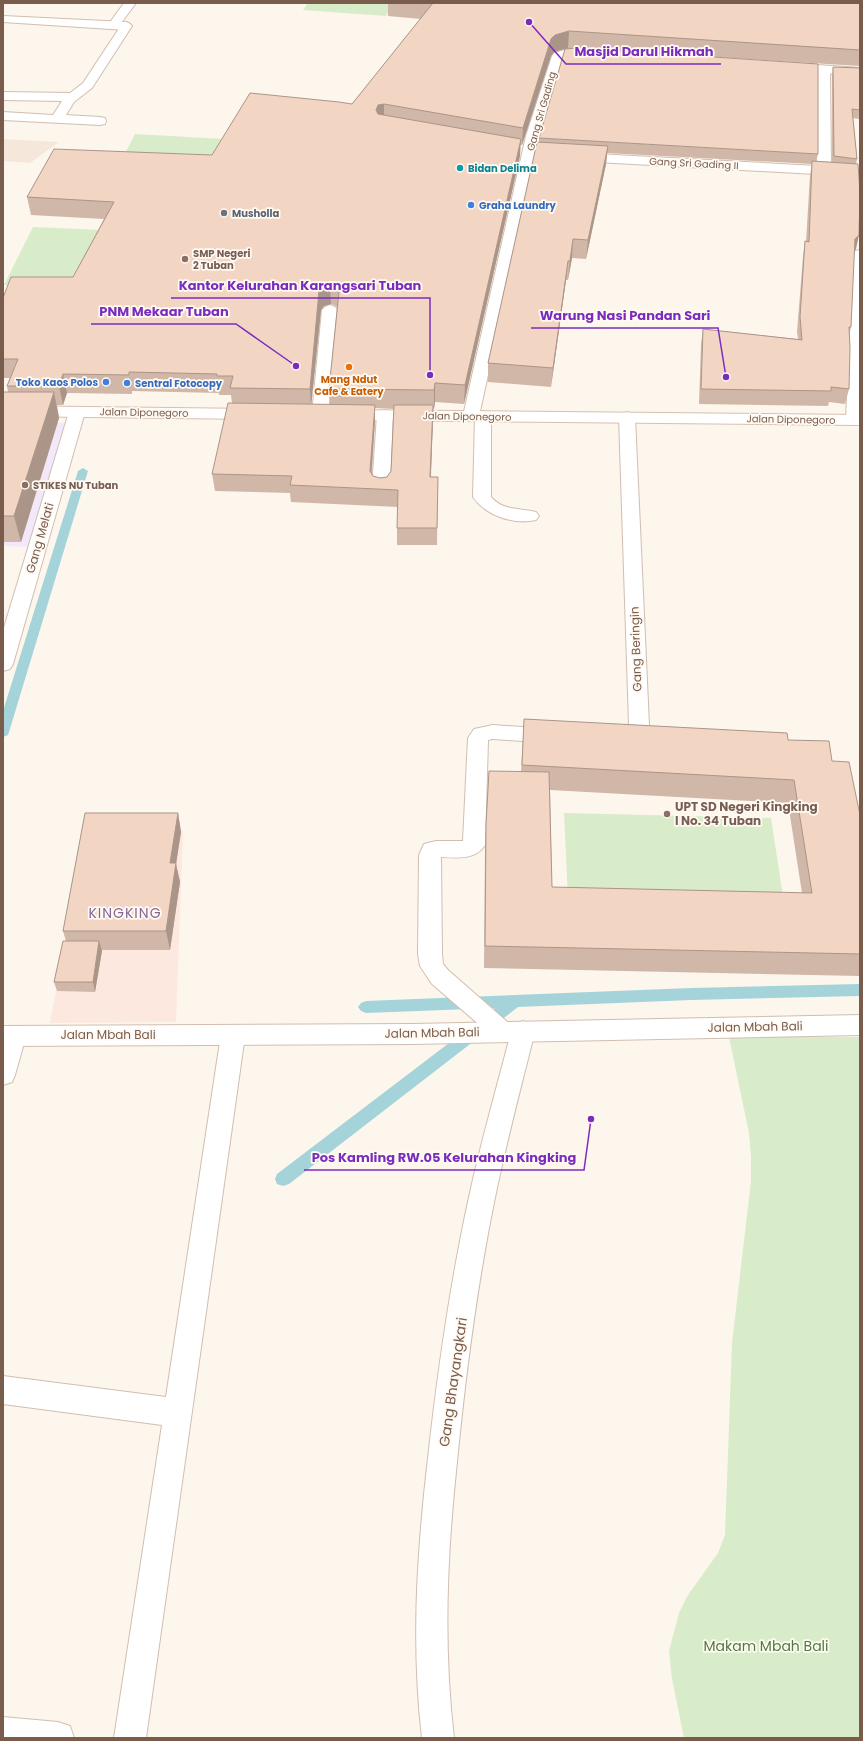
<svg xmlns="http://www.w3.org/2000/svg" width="863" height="1741" font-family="Poppins,sans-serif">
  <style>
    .residential { fill: #f5e8da }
    .commercial { fill: #fde8e0 }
    .education { fill: #f3e8fa }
    .green { fill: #d8ecc9 }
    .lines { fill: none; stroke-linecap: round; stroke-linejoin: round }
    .stream { fill: #a5d3da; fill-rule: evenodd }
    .lane-casing { stroke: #d1beb0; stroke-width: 2 }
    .street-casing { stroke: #d1beb0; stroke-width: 2 }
    .secondary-casing { stroke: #d6c0b0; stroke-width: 2 }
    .lane { fill: #fff; fill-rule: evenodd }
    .street { fill: #fff; fill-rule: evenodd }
    .secondary { fill: #fff; fill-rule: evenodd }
    .wall { fill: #d1b7a8; fill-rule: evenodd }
    .shaded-wall { fill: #aa9588 }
    .building { fill: #f3d5c3; stroke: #aa9588 }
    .culture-dot { fill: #0f9aa8; stroke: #fffaf3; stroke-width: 1.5 }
    .shop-dot { fill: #3f7fe0; stroke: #fffaf3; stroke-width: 1.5 }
    .worship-dot { fill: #6b7280; stroke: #fffaf3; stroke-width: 1.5 }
    .education-dot { fill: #8d6e63; stroke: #fffaf3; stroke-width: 1.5 }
    .food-dot { fill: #e8710a; stroke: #fffaf3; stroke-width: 1.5 }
    .labels { text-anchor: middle; stroke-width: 3.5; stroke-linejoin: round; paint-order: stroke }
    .far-street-label { font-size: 10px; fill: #7a5c4d; stroke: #fffaf3 }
    .far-culture-label { font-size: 10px; font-weight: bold; fill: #0d838f; stroke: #fffaf3; text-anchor: start }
    .far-shop-label { font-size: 10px; font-weight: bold; fill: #366cbe; stroke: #fffaf3; text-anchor: start }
    .far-worship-label { font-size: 10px; font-weight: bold; fill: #5b616d; stroke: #fffaf3; text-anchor: start }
    .far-education-label { font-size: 10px; font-weight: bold; fill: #785e54; stroke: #fffaf3; text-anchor: start }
    .far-food-label { font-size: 10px; font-weight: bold; fill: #c56008; stroke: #fffaf3 }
    .street-label { font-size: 12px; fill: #7a5c4d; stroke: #fffaf3 }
    .education-label { font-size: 12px; font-weight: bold; fill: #785e54; stroke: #fffaf3; text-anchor: start }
    .quarter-label { font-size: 14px; letter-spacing: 1px; fill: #846695; stroke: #fffaf3 }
    .near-street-label { font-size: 14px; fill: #7a5c4d; stroke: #fffaf3 }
    .near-park-label { font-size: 14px; fill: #537a41; stroke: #fffaf3 }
    .leader { fill: none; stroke: #7b2cbf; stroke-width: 1.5 }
    .callout-dot { fill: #7b2cbf; stroke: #fffaf3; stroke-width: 1.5 }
    .callout-label { font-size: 13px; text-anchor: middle; font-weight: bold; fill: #7b2cbf; stroke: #fffaf3; stroke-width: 3.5; stroke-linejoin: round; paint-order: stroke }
  </style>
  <rect width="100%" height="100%" fill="#fdf6ec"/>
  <polygon class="residential" points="3,139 59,142 30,163 3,161"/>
  <polygon class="commercial" points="87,830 183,831 176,1022 50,1023"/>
  <polygon class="education" points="3,422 67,423 29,547 3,546"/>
  <g class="green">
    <polygon points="308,3 392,3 386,16 303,10"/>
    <polygon points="135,134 262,141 248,174 118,167"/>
    <polygon points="33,227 102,230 75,288 4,285"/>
    <polygon points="564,813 771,818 784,903 568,898"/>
    <polygon points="729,1037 860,1037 860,1738 684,1738 672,1679 669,1651 679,1613 688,1595 718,1553 725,1535 732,1343 751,1181 751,1157 749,1133"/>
  </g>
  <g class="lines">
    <g class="stream">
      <polygon points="83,468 88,471 9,732 8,735 3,737 3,711 78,471"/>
      <polygon points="860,984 860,996 691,1000 518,1007 289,1184 283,1186 277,1184 275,1179 277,1174 495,1008 366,1013 361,1011 358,1007 361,1003 366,1001 691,988"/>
    </g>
    <defs>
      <g id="lane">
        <polygon points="124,3 136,3 118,27 110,27 108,25"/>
        <polygon points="126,22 130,24 132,26 92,88 74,102 66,115 100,117 105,118 106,121 105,124 100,125 3,120 3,112 53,115 62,101 3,100 3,92 70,93 83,83 122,24"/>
        <polygon points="824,66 828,67 830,70 831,167 860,170 860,178 851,176 578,161 573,160 571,157 573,154 578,153 817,166 818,70 820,67"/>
        <polygon points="860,250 860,423 854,425 848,424 846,420 853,254 855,251"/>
        <polygon points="330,305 335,307 338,310 328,414 326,417 320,419 314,417 312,414 322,310 325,307"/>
        <polygon points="385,410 391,412 393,415 390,488 387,492 381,493 375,492 372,488 377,415 379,412"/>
        <path d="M483,411l6,2 2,3v81c12,14 29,11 45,15l3,4 -3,4c-22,5 -50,-4 -63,-23l2,-81 2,-3z"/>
        <path d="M493,725l7,2 3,5 -3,5 -12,3 -3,105c-9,15 -29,13 -44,12l1,97 1,10 5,6 65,57 2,-3 8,-3 8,3 4,7c-13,52 -27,105 -38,157 -19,90 -31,182 -40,274 -10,93 -14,183 -3,276h-32c-11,-94 -5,-186 6,-280 10,-90 23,-181 43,-270 11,-49 25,-98 38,-148l-5,2 -8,-3 -64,-55 -12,-18 -2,-12 1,-99 5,-11 12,-3h27l5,-103 6,-9z"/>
        <polygon points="233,1025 241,1028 245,1035 146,1738 114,1738 162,1425 3,1404 3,1376 166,1397 221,1035 225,1028"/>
        <polygon points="14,1026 22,1029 26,1036 15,1075 12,1082 3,1085 3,1034 6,1029"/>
        <polygon points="3,1717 58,1722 70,1726 74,1738 3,1738"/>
      </g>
      <g id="street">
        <polygon points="3,16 126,22 130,24 132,26 130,28 126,30 3,22"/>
        <path d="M568,49l29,2 2,3 -2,3c-11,2 -23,-2 -34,1l-23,78 -61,280 -2,3 -6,2 -6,-2 -2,-3 63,-280 26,-80 2,-3z"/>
        <polygon points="789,63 860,68 860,76 785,70 783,67 785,64"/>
        <polygon points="77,407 83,409 85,412 13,664 10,669 3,671 3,631 69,412 71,409"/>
        <path d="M627,412l6,2 2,3 14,308c-3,19 -21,25 -38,20l-3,-5 3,-5c8,-2 16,-1 18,-10l-10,-308 2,-3z"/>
        <polygon points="493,725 552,729 559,731 562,736 559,741 552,743 493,739 486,737 483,732 486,727"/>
        <polygon points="860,1015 860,1035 413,1044 3,1046 3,1026 413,1024"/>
      </g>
      <g id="secondary">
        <polygon points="3,406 255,409 261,411 263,414 261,417 255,419 3,416"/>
        <polygon points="345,410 860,415 860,425 345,420 339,418 337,415 339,412"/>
      </g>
    </defs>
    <use href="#lane" class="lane-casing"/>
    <use href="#street" class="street-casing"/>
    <use href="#secondary" class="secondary-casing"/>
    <use href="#lane" class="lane"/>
    <use href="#street" class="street"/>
    <use href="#secondary" class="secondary"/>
  </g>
  <g class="wall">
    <path d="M388,3h472v63l-292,-18 -14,4 -3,4 -29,89h-2v11l-56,248 -29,-2 -1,7h-1l-2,68h7l-1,68h-40v-17l1,-21 -107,-5 -1,-9 -75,-2 -3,-17 20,-71 -1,-8h-12v-2l-87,-2v3l-65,-1 -4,12h-6l2,13 -38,124h-18v-150h5l-1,-6 3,-8h-7v-80l70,-21 31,-58 -73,-4 -4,-18 185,-42 140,-51 69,-85 -33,-3zM331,304l5,2 1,1 -8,82 1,15h-19l10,-94 3,-4zM375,408l19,1 -3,62 -4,6 -7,1 -7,-2 -1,-3 3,-52z"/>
    <polygon points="833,67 860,68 860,115 859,119 853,118 857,159 856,164 856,249 854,251 851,327 849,335 849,389 845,404 829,402 828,406 699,404 701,344 703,329 798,339 797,332 803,256 805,241 806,242 810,175 812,164 607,153 606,164 586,259 572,258 568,280 566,280 551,387 488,382 488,363 539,142 539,138 818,154 816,161 832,162 832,76"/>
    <path d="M524,719l264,21 44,21 28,54v161l-376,-8 1,-121 4,-76 32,1zM550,790l238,13 14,90 -250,-6z"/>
    <polygon points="178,813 181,832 176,864 180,882 170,950 102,950 95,992 57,991 54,982 66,941 63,931"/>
  </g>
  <g class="shaded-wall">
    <polygon points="569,31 568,48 554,52 551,56 522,145 523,128 551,39 555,35"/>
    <polygon points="384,104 384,122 379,123 376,110 378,105"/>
    <polygon points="521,139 520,156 464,404 465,385"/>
    <polygon points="608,146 606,164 586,259 588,240"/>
    <polygon points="859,235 856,249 852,254 855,239"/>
    <polygon points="573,239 572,258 568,280 570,261"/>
    <polygon points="568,261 566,280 551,387 553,368"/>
    <polygon points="330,285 331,304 324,306 321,310 311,408 310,389 319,291 323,287"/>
    <polygon points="63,374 67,393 63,405 59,386"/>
    <polygon points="435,383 435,402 434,409 434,390"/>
    <polygon points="54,392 59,418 21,542 14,516"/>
    <polygon points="375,405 375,421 370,488 370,471"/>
    <polygon points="433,405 433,422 430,494 430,477"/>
    <polygon points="178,813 181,832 176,864 180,882 170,950 166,931 170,863"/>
    <polygon points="99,941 102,951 95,992 93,982"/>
  </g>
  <g class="building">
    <polygon points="430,3 860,3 860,50 569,31 555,35 551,39 523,128 384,104 378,105 376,110 378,114 521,139 465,385 435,383 434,390 329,389 339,292 335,287 330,285 323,287 319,291 310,389 230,388 233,376 217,376 217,374 129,372 129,375 63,374 59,386 7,386 18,359 3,359 3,298 11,277 73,277 114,202 27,197 54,149 212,155 250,93 339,102 352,104 433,3"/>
    <polygon points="578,48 818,64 818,154 539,138 565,49"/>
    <polygon points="833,67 860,68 860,110 852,109 857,159 834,156"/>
    <polygon points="537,142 608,146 588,240 573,239 570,261 568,261 553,368 488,363"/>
    <polygon points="812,161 858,164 860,193 859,235 855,239 851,327 849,327 850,348 849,389 831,387 831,391 701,389 703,329 802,340 800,317 805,241 809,242"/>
    <polygon points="3,392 54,392 14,516 3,516"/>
    <polygon points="228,403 375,405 370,471 373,476 380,478 387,477 391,471 394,405 433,405 430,477 438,477 437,528 397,528 398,490 290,485 292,476 212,474"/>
    <polygon points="524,719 787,733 788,740 829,741 832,761 849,762 860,815 860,954 485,946 486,824 489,771 549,772 552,887 812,893 794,780 522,765"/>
    <polygon points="85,813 178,813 170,863 176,863 166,931 63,931"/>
    <polygon points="63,941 99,941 93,982 54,982"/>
  </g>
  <circle class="culture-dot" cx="460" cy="168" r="4"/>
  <g class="shop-dot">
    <circle cx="471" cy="205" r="4"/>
    <circle cx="106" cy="382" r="4"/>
    <circle cx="127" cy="383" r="4"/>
  </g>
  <circle class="worship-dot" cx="224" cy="213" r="4"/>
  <g class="education-dot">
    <circle cx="185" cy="259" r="4"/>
    <circle cx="25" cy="485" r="4"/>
    <circle cx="667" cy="814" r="4"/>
  </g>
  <circle class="food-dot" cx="349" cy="367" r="4"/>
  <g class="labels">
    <g class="far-street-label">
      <text transform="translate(541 111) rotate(-74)" y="4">Gang Sri Gading</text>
      <text transform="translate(694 163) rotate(3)" y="4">Gang Sri Gading II</text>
      <text transform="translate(144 412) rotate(1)" y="4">Jalan Diponegoro</text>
      <text transform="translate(467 416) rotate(1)" y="4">Jalan Diponegoro</text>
      <text transform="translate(791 419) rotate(1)" y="4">Jalan Diponegoro</text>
    </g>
    <g class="far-culture-label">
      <text x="468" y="172">Bidan Delima</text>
    </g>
    <g class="far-shop-label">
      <text x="479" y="209">Graha Laundry</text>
      <text x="98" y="386" text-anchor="end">Toko Kaos Polos</text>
      <text x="135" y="387">Sentral Fotocopy</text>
    </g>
    <g class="far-worship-label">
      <text x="232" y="217">Musholla</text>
    </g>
    <g class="far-education-label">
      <text x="193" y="257">SMP Negeri<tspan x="193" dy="12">2 Tuban</tspan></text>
      <text x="33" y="489">STIKES NU Tuban</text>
    </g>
    <g class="far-food-label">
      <text x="349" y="383">Mang Ndut<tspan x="349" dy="12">Cafe &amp; Eatery</tspan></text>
    </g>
    <g class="street-label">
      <text transform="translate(40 538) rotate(-74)" y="4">Gang Melati</text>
      <text transform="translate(636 649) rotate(-92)" y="4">Gang Beringin</text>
      <text transform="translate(755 1027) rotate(-1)" y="4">Jalan Mbah Bali</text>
      <text transform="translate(432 1033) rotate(-1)" y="4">Jalan Mbah Bali</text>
      <text x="108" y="1039">Jalan Mbah Bali</text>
    </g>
    <g class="education-label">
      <text x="675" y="811">UPT SD Negeri Kingking<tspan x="675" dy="14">I No. 34 Tuban</tspan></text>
    </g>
    <g class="quarter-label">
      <text x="125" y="918">KINGKING</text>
    </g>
    <g class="near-street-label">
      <text transform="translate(453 1382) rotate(-82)" y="5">Gang Bhayangkari</text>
    </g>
    <g class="near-park-label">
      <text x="766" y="1651">Makam Mbah Bali</text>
    </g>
  </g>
  <path class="leader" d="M529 22L566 64H721M430 375L430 298H171M296 366L236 324H91M726 377L718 328H531M591 1119L584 1170H304"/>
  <g class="callout-dot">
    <circle cx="529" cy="22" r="4"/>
    <circle cx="430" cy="375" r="4"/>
    <circle cx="296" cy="366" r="4"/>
    <circle cx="726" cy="377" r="4"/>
    <circle cx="591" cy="1119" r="4"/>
  </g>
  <g class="callout-label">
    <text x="644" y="56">Masjid Darul Hikmah</text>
    <text x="300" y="290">Kantor Kelurahan Karangsari Tuban</text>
    <text x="164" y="316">PNM Mekaar Tuban</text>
    <text x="625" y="320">Warung Nasi Pandan Sari</text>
    <text x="444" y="1162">Pos Kamling RW.05 Kelurahan Kingking</text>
  </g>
  <rect width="863" height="1741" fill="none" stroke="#7a5c4d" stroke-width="8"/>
</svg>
